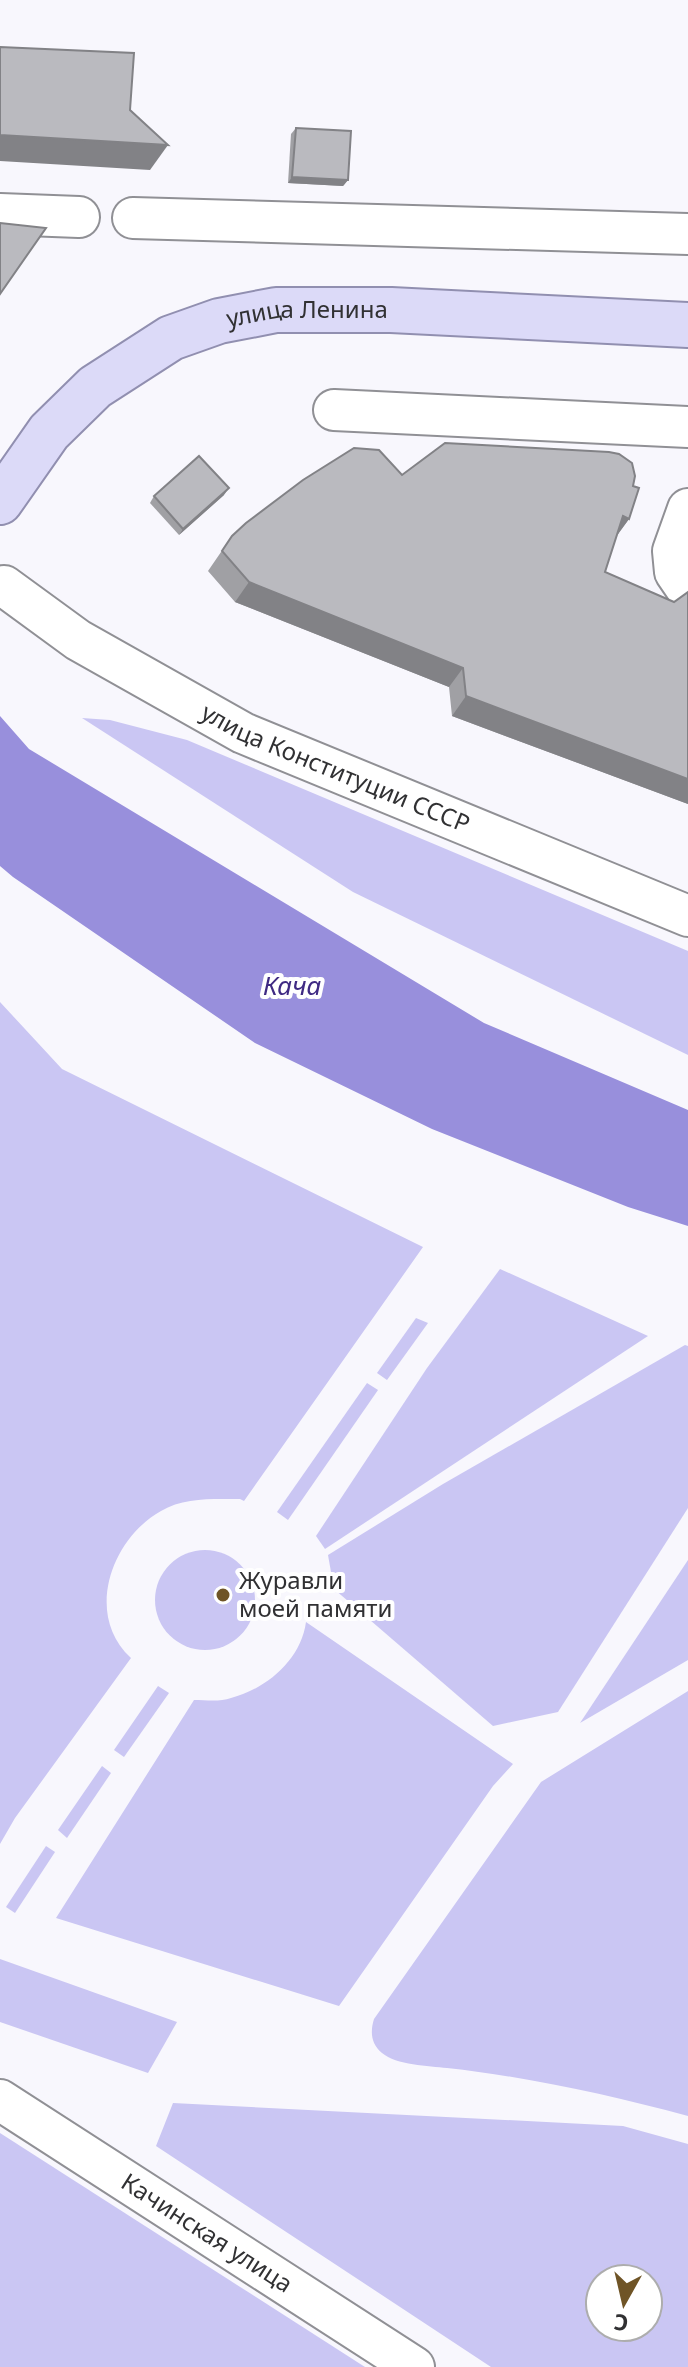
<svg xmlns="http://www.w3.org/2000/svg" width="688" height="2367" font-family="'Noto Sans',sans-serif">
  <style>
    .green { fill: #cac6f3; fill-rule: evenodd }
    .water { fill: #988fdc }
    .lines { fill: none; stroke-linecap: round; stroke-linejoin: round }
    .minor-casing { stroke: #909095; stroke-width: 44 }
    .major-casing { stroke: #918fb0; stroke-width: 48 }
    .minor { stroke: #fff; stroke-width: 40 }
    .major { stroke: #dcdaf8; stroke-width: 44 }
    .wall { fill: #a0a0a4 }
    .shaded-wall { fill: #828286 }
    .building { fill: #bababf; stroke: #828286; stroke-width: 2 }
    .poi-dot { fill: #6f5426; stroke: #fff; stroke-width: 3 }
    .labels { text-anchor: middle; stroke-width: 8; stroke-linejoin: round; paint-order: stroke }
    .street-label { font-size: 24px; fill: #313133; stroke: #fff }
    .poi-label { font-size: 24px; fill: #313133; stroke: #fff; text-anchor: start }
    .water-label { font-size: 26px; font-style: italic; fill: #3f2a83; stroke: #fff }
  </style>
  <rect width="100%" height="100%" fill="#f8f7fd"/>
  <g class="green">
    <polygon points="82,718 110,720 187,740 688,951 688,1055 353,892"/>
    <path d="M0,1002l62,67 361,178 -179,254 -4,-2c-26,0 -56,-2 -79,12 -50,28 -77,104 -30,147l-116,160 -15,26z"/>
    <polygon points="500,1269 648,1336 325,1549 316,1536 427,1368"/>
    <polygon points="416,1318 428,1323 387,1380 377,1373"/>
    <polygon points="685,1345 688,1346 688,1508 558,1712 493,1726 334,1589 328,1555 443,1484"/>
    <polygon points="367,1383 378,1390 288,1520 277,1512"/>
    <circle cx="205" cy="1600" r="50"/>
    <polygon points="688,1560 688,1660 580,1723"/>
    <path d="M306,1622l207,142 -20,22 -154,220 -283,-88 138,-218c12,0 26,2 37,-2 35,-9 70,-38 75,-76z"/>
    <polygon points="158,1686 169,1693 124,1757 114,1750"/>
    <path d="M688,1691v425c-79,-21 -159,-39 -241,-48 -18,-2 -51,-3 -65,-15 -11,-9 -12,-21 -8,-34l167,-237z"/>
    <polygon points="102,1766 111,1773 67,1838 58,1830"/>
    <polygon points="46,1846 55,1852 15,1913 6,1907"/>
    <polygon points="0,1959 177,2022 148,2073 0,2022"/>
    <path d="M173,2103l450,23 65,18v223h-197l-335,-221zM648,2279v48h-48v-48z"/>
    <polygon points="0,2133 365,2367 0,2367"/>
  </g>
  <polygon class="water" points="0,716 29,749 484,1023 688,1110 688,1226 628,1207 432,1129 255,1043 13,877 0,866"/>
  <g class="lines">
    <defs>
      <g id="minor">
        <polyline points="0,214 79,217"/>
        <polyline points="133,218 688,234"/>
        <polyline points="334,410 688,427"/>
        <polyline points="688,509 673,551 675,572 688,591"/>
        <path id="s1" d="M4,586l74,54 165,93 445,183"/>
        <path id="s2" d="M0,2100l414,267"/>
      </g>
      <g id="major">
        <path id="s3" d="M0,502l49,-70 46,-45 76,-49 48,-17 57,-11h115l297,15"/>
      </g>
    </defs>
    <use href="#minor" class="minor-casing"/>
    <use href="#major" class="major-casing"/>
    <use href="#minor" class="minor"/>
    <use href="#major" class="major"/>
  </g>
  <g class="wall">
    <polygon points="296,128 348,180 343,186 288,183 291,134"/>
    <polygon points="402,475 633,486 629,519 616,537 605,572 674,602 688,592 688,804 452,716 449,687 235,602 208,571 232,536"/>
    <polygon points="224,495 179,535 150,503 154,496"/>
  </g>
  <g class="shaded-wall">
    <polygon points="0,135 168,145 150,170 0,161"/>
    <polygon points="292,177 348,180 343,186 288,183"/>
    <polygon points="229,488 224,495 179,535 183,529"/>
    <polygon points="623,516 629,519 615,538"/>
    <polygon points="249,582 463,668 449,687 235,602"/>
    <polygon points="466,696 688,779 688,804 452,716"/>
  </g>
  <g class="building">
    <polygon points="0,47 134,53 130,110 168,145 0,135"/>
    <polygon points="296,128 351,131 348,180 292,177"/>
    <polygon points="0,223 46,228 0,294"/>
    <polygon points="445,443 609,452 619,454 632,463 635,476 633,486 639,488 629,519 623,516 605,572 674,602 688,592 688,779 466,696 463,668 249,582 222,551 232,536 246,523 303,480 354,448 379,450 402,475"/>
    <polygon points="199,456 229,488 183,529 154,496"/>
  </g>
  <circle class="poi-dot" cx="223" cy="1595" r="8"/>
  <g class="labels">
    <g class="street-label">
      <text dy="8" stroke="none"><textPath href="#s3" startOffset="380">улица Ленина</textPath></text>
      <text dy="8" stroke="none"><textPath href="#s1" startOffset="380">улица Конституции СССР</textPath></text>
      <text dy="8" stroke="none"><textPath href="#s2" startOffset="246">Качинская улица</textPath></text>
    </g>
    <g class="poi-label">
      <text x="239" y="1589">Журавли<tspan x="239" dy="28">моей памяти</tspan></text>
    </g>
    <g class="water-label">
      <text x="292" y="995">Кача</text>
    </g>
  </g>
  <g transform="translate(624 2303) rotate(188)"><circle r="38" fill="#ffffff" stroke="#adadad" stroke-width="2"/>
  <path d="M0-6L14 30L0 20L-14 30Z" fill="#6f5426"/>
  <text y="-12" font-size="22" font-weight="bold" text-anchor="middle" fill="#313133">С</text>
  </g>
</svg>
